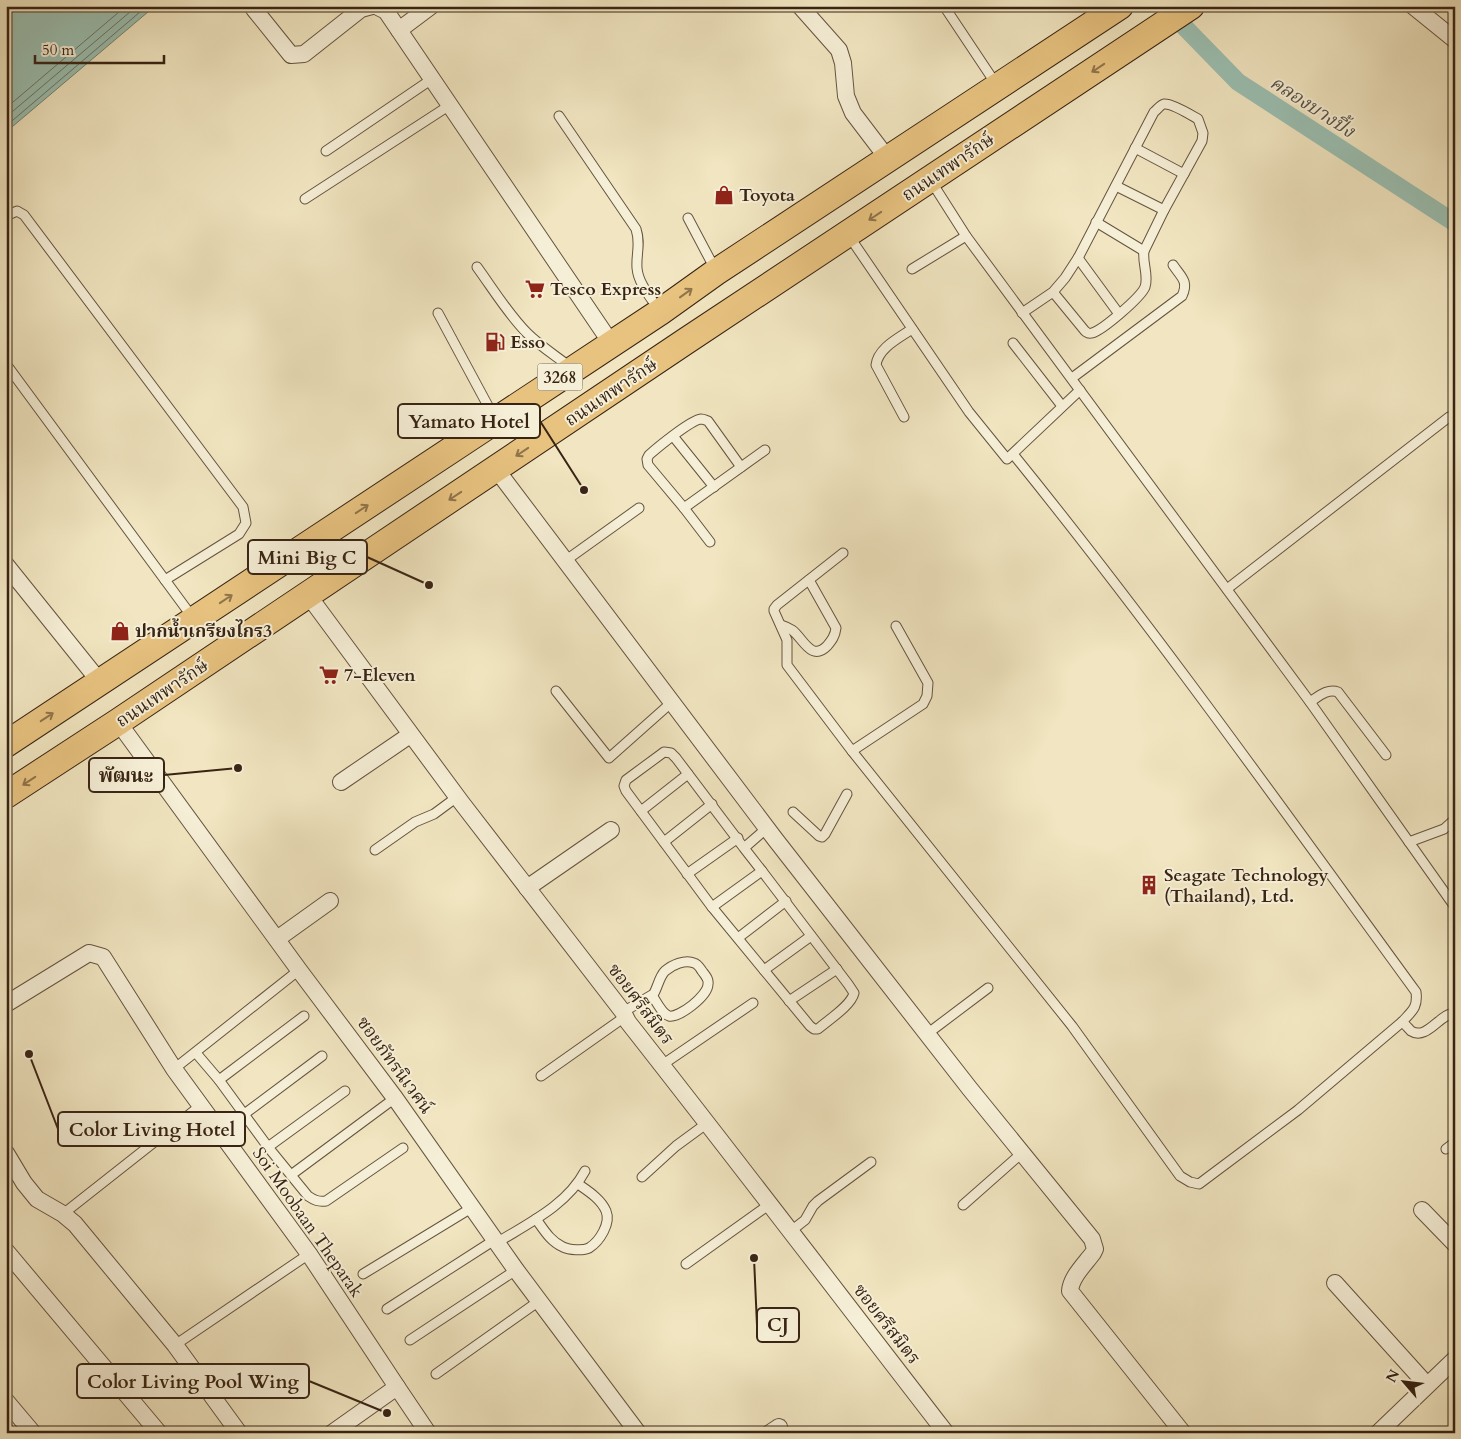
<svg xmlns="http://www.w3.org/2000/svg" width="1461" height="1439" font-family="Cardo,'Noto Serif Thai',serif">
  <style>
    .water { fill: #9bc0b2; stroke: #738273 }
    .lines { fill: none; stroke-linecap: round; stroke-linejoin: round }
    .shore { stroke: #6a7263; stroke-width: 1 }
    .canal { stroke: #9bc0b2; stroke-width: 18 }
    .lane-casing { stroke: #66543f; stroke-width: 11 }
    .street-casing { stroke: #66543f; stroke-width: 18 }
    .primary-casing { stroke: #382414; stroke-width: 28 }
    .lane { stroke: #f6efd7; stroke-width: 9 }
    .street { stroke: #f6efd7; stroke-width: 16 }
    .primary { stroke: #e8c380; stroke-width: 26 }
    .oneway { stroke: #90744a }
    .labels { text-anchor: middle; stroke-width: 4; stroke-linejoin: round; paint-order: stroke }
    .shield { fill: #f6efd7; stroke: #71614e; stroke-width: 1 }
    .shield-label { font-size: 16px; font-weight: bold; fill: #382414 }
    .street-label { font-size: 18px; fill: #382414; stroke: #f6efd7 }
    .poi-label { font-size: 18px; font-weight: bold; fill: #382414; stroke: #f6efd7; text-anchor: start }
    .water-label { font-size: 19px; font-style: italic; fill: #565343; stroke: #f6efd7 }
    .leader { fill: none; stroke: #382414; stroke-width: 2 }
    .callout-dot { fill: #382414; stroke: #f6efd7; stroke-width: 2 }
    .callout { fill: #f6efd7; stroke: #382414; stroke-width: 2 }
    .callout-label { font-size: 19px; text-anchor: middle; font-weight: bold; fill: #382414 }
  </style>
  <rect width="100%" height="100%" fill="#f1e6c1"/>
  <filter id="stains"><feTurbulence type="fractalNoise" baseFrequency=".004" numOctaves="4"/><feColorMatrix values="0 0 0 0 .2 0 0 0 0 .09 0 0 0 0 .02 0 0 0 .5 -.17"/></filter>
  <radialGradient id="worn" r=".72"><stop offset=".6" stop-color="#630" stop-opacity="0"/><stop offset="1" stop-color="#630" stop-opacity=".3"/></radialGradient>
  <polygon class="water" points="16,6 155,6 6,132 6,14"/>
  <g class="lines">
    <g class="shore">
      <polyline points="6,108 126,6"/>
      <polyline points="6,117 137,6"/>
      <polyline points="6,126 147,6"/>
    </g>
    <polyline class="canal" points="1164,6 1238,82 1455,223"/>
    <defs>
      <g id="lane">
        <polyline points="944,6 996,84"/>
        <path d="M559,116l77,113c5,15 0,24 1,39 1,15 14,30 22,42"/>
        <polyline points="1135,148 1184,174"/>
        <polyline points="326,151 432,79"/>
        <polyline points="931,181 966,236 1310,702 1455,907"/>
        <polyline points="1116,186 1164,210"/>
        <polyline points="305,199 450,105"/>
        <polyline points="6,216 17,211 24,215 243,507 246,523 239,534 165,580"/>
        <polyline points="688,218 715,269"/>
        <polyline points="1096,222 1144,251"/>
        <polyline points="849,236 969,412 1007,459 1080,390"/>
        <polyline points="1078,258 1119,314"/>
        <path d="M477,267c16,22 31,47 50,66 13,13 29,23 43,34"/>
        <polyline points="912,269 966,236"/>
        <polyline points="438,313 494,417"/>
        <path d="M1022,313l31,-21 12,-14 13,-20 76,-146c3,-2 6,-7 10,-8 8,-1 27,11 34,15l5,14 -1,8 -38,69 -20,41c-2,12 5,24 1,36 -4,10 -42,43 -53,46 -4,1 -4,0 -7,-2l-32,-39"/>
        <polyline points="1013,343 1062,406"/>
        <polyline points="6,364 193,618"/>
        <path d="M1072,378l110,-82c7,-15 -1,-19 -9,-31"/>
        <path d="M904,417l-28,-52c2,-17 23,-27 36,-36"/>
        <polyline points="673,436 714,487"/>
        <path d="M684,508l-36,-43 -1,-6 2,-4c9,-8 42,-35 52,-36 3,0 4,1 7,2l33,46"/>
        <polyline points="710,542 684,508 765,450"/>
        <path d="M843,553l-66,52 -3,4v2l13,29v25l65,86 220,275 108,150 10,6 9,2 99,-74 104,-88c10,-11 16,-14 14,-30 -132,-181 -262,-364 -403,-538"/>
        <polyline points="565,561 639,508"/>
        <polyline points="1227,589 1449,417"/>
        <path d="M781,625c3,1 8,3 11,5 11,8 19,32 35,16 5,-6 8,-10 9,-18l-27,-48"/>
        <polyline points="556,691 609,758 672,702"/>
        <path d="M1310,702c9,-6 18,-14 28,-10l48,63"/>
        <polyline points="852,751 923,704 927,696 928,683 896,626"/>
        <polyline points="641,811 688,774"/>
        <polyline points="793,812 819,836 822,837 825,834 847,794"/>
        <polyline points="664,842 712,804"/>
        <polyline points="1409,842 1444,829 1455,819"/>
        <polyline points="744,848 676,758 671,753 664,752 626,780 624,786 626,791 712,907 762,871 744,848 767,828"/>
        <polyline points="375,850 415,822 434,814 457,797"/>
        <polyline points="687,874 738,838"/>
        <path d="M712,907l98,119 4,3h4c10,-9 33,-23 36,-36l-6,-9 -86,-113"/>
        <polyline points="738,938 786,901"/>
        <polyline points="764,970 811,936"/>
        <polyline points="789,1001 837,969"/>
        <path d="M623,1012l29,-17h1c5,-8 6,-18 12,-24 7,-6 20,-12 29,-8 4,1 6,5 8,8 3,4 7,8 6,13 0,12 -29,34 -39,32 -7,-2 -13,-15 -17,-21"/>
        <path d="M1402,1022c3,2 6,6 9,9 16,10 29,-18 44,-18"/>
        <polyline points="927,1034 988,988"/>
        <path d="M196,1053l23,27 49,67 40,49c6,4 10,6 18,5l77,-53"/>
        <polyline points="662,1065 753,1003"/>
        <polyline points="174,1069 299,970"/>
        <polyline points="541,1076 626,1016"/>
        <polyline points="219,1080 304,1016"/>
        <polyline points="243,1115 322,1056"/>
        <polyline points="268,1147 345,1091"/>
        <polyline points="1446,1149 1455,1142"/>
        <polyline points="291,1175 395,1098"/>
        <polyline points="642,1177 676,1146 706,1124"/>
        <polyline points="963,1205 1022,1153"/>
        <polyline points="63,1214 200,1106"/>
        <path d="M536,1219c8,11 14,22 27,28 6,3 20,4 26,1 11,-7 22,-25 17,-37 -5,-12 -18,-20 -28,-27"/>
        <polyline points="791,1231 805,1220 813,1206 818,1201 871,1162"/>
        <path d="M498,1242c31,-19 69,-37 87,-71"/>
        <polyline points="686,1264 770,1204"/>
        <polyline points="363,1274 473,1207"/>
        <polyline points="387,1309 496,1239"/>
        <polyline points="410,1340 516,1270"/>
        <polyline points="175,1345 309,1254"/>
        <polyline points="436,1374 539,1301"/>
      </g>
      <g id="street">
        <polyline points="376,6 386,11 611,343"/>
        <polyline points="800,6 839,50 843,63 846,96 853,113 888,159"/>
        <polyline points="1413,6 1455,40"/>
        <polyline points="254,9 291,55 304,54 361,9 372,6"/>
        <polyline points="399,30 431,6"/>
        <path d="M496,469l279,370 195,250 122,150 3,10 -2,4c-8,11 -22,24 -23,38l113,142"/>
        <polyline points="6,565 100,682"/>
        <path d="M308,595l153,207 162,210 5,10c107,136 212,274 318,411"/>
        <polyline points="118,722 299,970 395,1098 516,1270 638,1433"/>
        <polyline points="341,782 410,735"/>
        <polyline points="527,888 611,830"/>
        <polyline points="277,939 330,901"/>
        <polyline points="6,1004 89,953 103,957 174,1069 309,1254 397,1387 332,1433"/>
        <polyline points="6,1153 24,1183 37,1199 63,1214 75,1224 175,1345 239,1433"/>
        <polyline points="1422,1210 1455,1244"/>
        <polyline points="6,1251 159,1433"/>
        <polyline points="1335,1283 1427,1385"/>
        <polyline points="397,1387 428,1433"/>
        <polyline points="6,1401 33,1433"/>
        <polyline points="770,1433 779,1427"/>
        <polyline points="1378,1433 1455,1359"/>
      </g>
      <g id="primary">
        <polyline points="6,744 660,312 716,272 1120,6"/>
        <polyline points="6,795 118,722 686,341 1191,6"/>
      </g>
    </defs>
    <use href="#lane" class="lane-casing"/>
    <use href="#street" class="street-casing"/>
    <use href="#primary" class="primary-casing"/>
    <use href="#lane" class="lane"/>
    <use href="#street" class="street"/>
    <use href="#primary" class="primary"/>
  </g>
  <defs><path id="oneway-shaft" d="M-6 0H5M1.5-3L5.5 0L1.5 3" fill="none" stroke-width="1.6" stroke-linecap="round" stroke-linejoin="round" transform="scale(1.25)"/></defs>
  <g class="oneway">
    <use href="#oneway-shaft" transform="translate(1098 68) rotate(146)"/>
    <use href="#oneway-shaft" transform="translate(875 216) rotate(146)"/>
    <use href="#oneway-shaft" transform="translate(686 293) rotate(-36)"/>
    <use href="#oneway-shaft" transform="translate(522 452) rotate(146)"/>
    <use href="#oneway-shaft" transform="translate(455 496) rotate(146)"/>
    <use href="#oneway-shaft" transform="translate(362 509) rotate(-34)"/>
    <use href="#oneway-shaft" transform="translate(226 599) rotate(-34)"/>
    <use href="#oneway-shaft" transform="translate(47 717) rotate(-33)"/>
    <use href="#oneway-shaft" transform="translate(29 781) rotate(147)"/>
  </g>
  <defs>
    <symbol id="shop-bare" viewBox="-9 -9 18 18"><path d="M-5-2.5h2.3a2.7 3.5 0 0 1 5.4 0H5L5.5 6h-11ZM-1.5-2.5h3a1.5 2.3 0 0 0-3 0Z" fill="#8f2418" stroke="#f6efd7" stroke-width="2.5" paint-order="stroke"/></symbol>
    <symbol id="supermarket-bare" viewBox="-9 -9 18 18"><path d="M-6-5.5h2.5l.6 2H6L4.5 2H-2.5L-4.4-4H-6ZM-1.5 3.2a1.3 1.3 0 1 0 .1 0ZM3 3.2a1.3 1.3 0 1 0 .1 0Z" fill="#8f2418" stroke="#f6efd7" stroke-width="2.5" paint-order="stroke"/></symbol>
    <symbol id="fuel-bare" viewBox="-9 -9 18 18"><path d="M-5.5-6h7V0h2V4h1.3V-2.5L3-4.5l.8-.8L6-3V5H2.5V1h-1V6h-7ZM-4.2-4.7v3.2H.2V-4.7Z" fill="#8f2418" stroke="#f6efd7" stroke-width="2.5" paint-order="stroke"/></symbol>
    <symbol id="building-bare" viewBox="-9 -9 18 18"><path d="M-4-6H4V6H1V3H-1V6H-4ZM-2.5-4.3h1.7v1.8h-1.7ZM.8-4.3h1.7v1.8H.8ZM-2.5-1h1.7V.8h-1.7ZM.8-1h1.7V.8H.8Z" fill="#8f2418" stroke="#f6efd7" stroke-width="2.5" paint-order="stroke"/></symbol>
  </defs>
  <g fill-rule="evenodd">
    <use href="#shop-bare" x="710" y="181" width="28" height="28"/>
    <use href="#supermarket-bare" x="521" y="275" width="28" height="28"/>
    <use href="#fuel-bare" x="481" y="328" width="28" height="28"/>
    <use href="#shop-bare" x="106" y="617" width="28" height="28"/>
    <use href="#supermarket-bare" x="315" y="661" width="28" height="28"/>
    <use href="#building-bare" x="1135" y="871" width="28" height="28"/>
  </g>
  <g class="labels">
    <rect class="shield" x="537.5" y="363.5" width="45" height="27" rx="4"/>
    <g class="shield-label">
      <text x="560" y="383">3268</text>
    </g>
    <g class="street-label">
      <text transform="translate(948 167) rotate(-34)" y="6">ถนนเทพารักษ์</text>
      <text transform="translate(611 392) rotate(-34)" y="6">ถนนเทพารักษ์</text>
      <text transform="translate(162 693) rotate(-34)" y="6">ถนนเทพารักษ์</text>
      <text transform="translate(641 1004) rotate(53)" y="6">ซอยศรีสมิตร</text>
      <text transform="translate(395 1065) rotate(54)" y="6">ซอยภัทรนิเวศน์</text>
      <text transform="translate(308 1222) rotate(55)" y="6">Soi Moobaan Theparak</text>
      <text transform="translate(887 1324) rotate(52)" y="6">ซอยศรีสมิตร</text>
    </g>
    <g class="poi-label">
      <text x="739" y="201">Toyota</text>
      <text x="550" y="295">Tesco Express</text>
      <text x="510" y="348">Esso</text>
      <text x="135" y="637">ปากน้ำเกรียงไกร3</text>
      <text x="344" y="681">7-Eleven</text>
      <text x="1164" y="881">Seagate Technology<tspan x="1164" dy="21">(Thailand), Ltd.</tspan></text>
    </g>
    <g class="water-label">
      <text transform="translate(1313 106) rotate(33)" y="7">คลองบางปิ้ง</text>
    </g>
  </g>
  <path class="leader" d="M584 490L540 421M429 585L367 557M238 768L164 775M29 1054L58 1129M754 1258L757 1325M387 1413L309 1381"/>
  <g class="callout-dot">
    <circle cx="584" cy="490" r="5"/>
    <circle cx="429" cy="585" r="5"/>
    <circle cx="238" cy="768" r="5"/>
    <circle cx="29" cy="1054" r="5"/>
    <circle cx="754" cy="1258" r="5"/>
    <circle cx="387" cy="1413" r="5"/>
  </g>
  <g class="callout">
    <rect x="398" y="404" width="142" height="34" rx="5"/>
    <rect x="248" y="540" width="119" height="34" rx="5"/>
    <rect x="89" y="758" width="75" height="34" rx="5"/>
    <rect x="58" y="1112" width="187" height="34" rx="5"/>
    <rect x="757" y="1308" width="42" height="34" rx="5"/>
    <rect x="77" y="1364" width="232" height="34" rx="5"/>
  </g>
  <g class="callout-label">
    <text x="469" y="428">Yamato Hotel</text>
    <text x="307" y="564">Mini Big C</text>
    <text x="126" y="782">พัฒนะ</text>
    <text x="152" y="1136">Color Living Hotel</text>
    <text x="778" y="1331">CJ</text>
    <text x="193" y="1388">Color Living Pool Wing</text>
  </g>
  <rect width="1461" height="1439" fill="none" stroke="#f1e6c1" stroke-width="25"/>
  <rect x="8" y="8" width="1446" height="1424" fill="none" stroke="#382414" stroke-width="2.5"/>
  <rect x="12" y="12" width="1436" height="1414" fill="none" stroke="#382414"/>
  <g transform="translate(1404 1382) rotate(298)" stroke="#f6efd7" stroke-width="4" paint-order="stroke">
  <path d="M0-4L9 19L0 12L-9 19Z" fill="#382414"/>
  <text y="-8" font-size="14" font-weight="bold" text-anchor="middle" fill="#382414">N</text>
  </g>
  <path d="M35 55v8h129v-8" fill="none" stroke="#382414" stroke-width="2.5"/>
  <text x="42" y="55" font-size="15" fill="#382414" stroke="#f6efd7" stroke-width="4" paint-order="stroke">50 m</text>
  <rect width="100%" height="100%" filter="url(#stains)"/>
  <rect width="100%" height="100%" fill="url(#worn)"/>
</svg>
